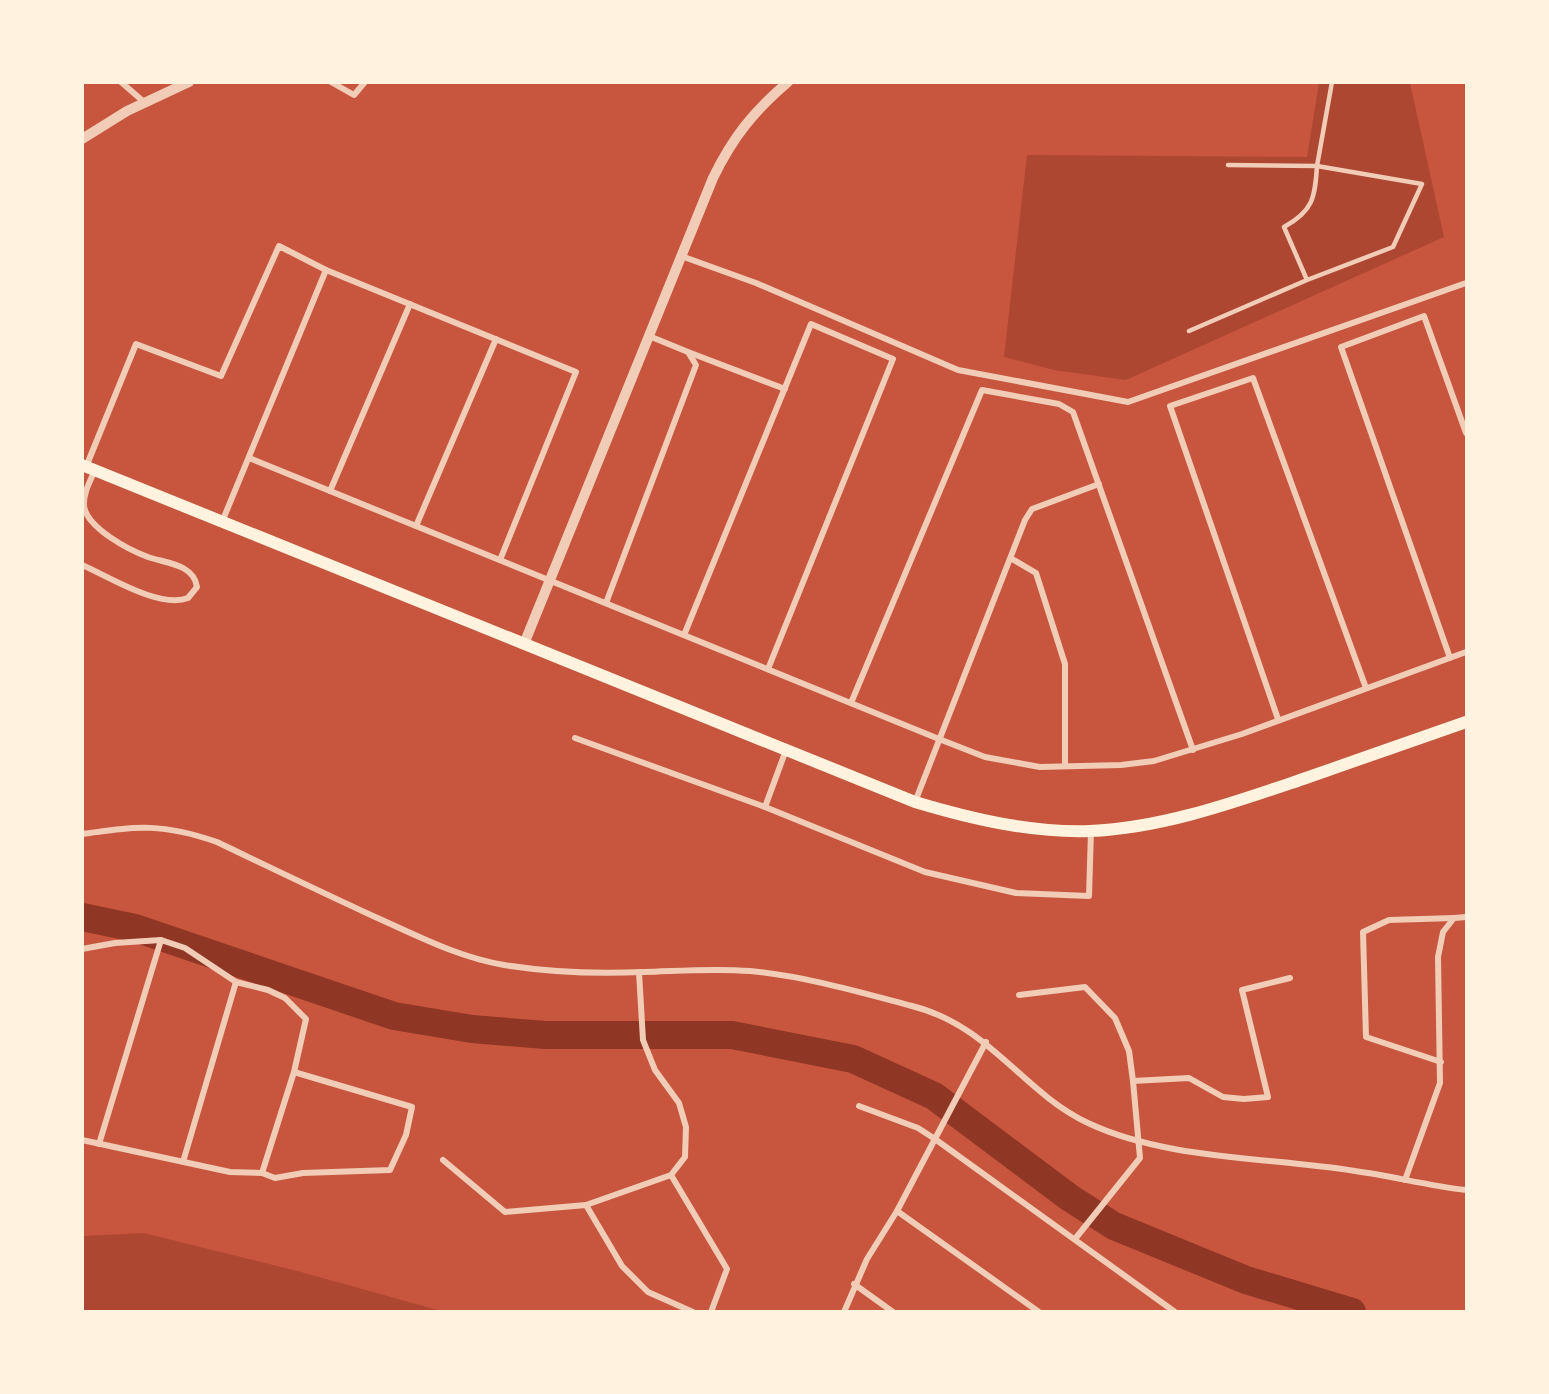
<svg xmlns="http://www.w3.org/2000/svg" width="1549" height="1394" font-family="Signika,sans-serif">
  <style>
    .green { fill: #ae4732 }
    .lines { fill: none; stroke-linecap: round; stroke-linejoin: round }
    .river { stroke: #8f3625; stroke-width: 28 }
    .service { stroke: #f1ccb7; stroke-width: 4.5 }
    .minor { stroke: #f1ccb7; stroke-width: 6 }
    .tertiary { stroke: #f1ccb7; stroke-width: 10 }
    .secondary { stroke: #fff3e0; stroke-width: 12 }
  </style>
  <rect width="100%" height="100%" fill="#c8553d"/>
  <g class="green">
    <polygon points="1319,83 1410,83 1444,237 1126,380 1054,370 1004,357 1027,155 1307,157"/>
    <polygon points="144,1233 301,1272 441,1311 83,1311 83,1236"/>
  </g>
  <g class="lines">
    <polyline class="river" points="82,917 135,928 394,1016 472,1029 545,1035 732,1035 853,1059 934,1096 1070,1198 1114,1226 1246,1280 1352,1312"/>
    <g class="service">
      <polyline points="1228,165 1317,166 1332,82"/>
      <path d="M1189,331l118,-51 -23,-53c29,-16 31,-29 33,-61l105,18 -29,63 -86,33"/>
    </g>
    <g class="minor">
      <polyline points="121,82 144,102"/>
      <polyline points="331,82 354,95 365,82"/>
      <polyline points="681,256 756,283 958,370 1128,402 1466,283"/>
      <polyline points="688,352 785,389"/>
      <polyline points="249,458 939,739 985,757 1040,767 1121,765 1154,761 1242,734 1466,652"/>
      <polyline points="86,467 136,344 221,376 279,246 326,270 576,372 500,560"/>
      <polyline points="330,491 410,304"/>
      <polyline points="222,522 326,270"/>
      <polyline points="416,526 496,339"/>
      <polyline points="1012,559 1036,573 1065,664 1065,766"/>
      <path d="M82,565c26,11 77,44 106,33l9,-11c-3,-23 -32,-24 -49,-30 -19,-7 -61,-29 -64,-51 -1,-12 6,-25 11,-36"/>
      <polyline points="606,603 696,365 688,352 649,336"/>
      <polyline points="684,635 811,324 893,359 768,669"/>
      <polyline points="1450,658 1341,347 1424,316 1466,433"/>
      <polyline points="851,703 982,390 1059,404 1073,412 1193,750"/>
      <polyline points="1278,719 1170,406 1253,378 1366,688"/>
      <polyline points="575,738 765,807 925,872 1016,893 1089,896 1091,831"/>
      <polyline points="915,802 1025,520 1032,509 1099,484"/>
      <polyline points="765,807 786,750"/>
      <path d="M82,834c57,-8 80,-11 135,8 52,25 104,50 156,74 43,19 84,41 131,49 44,7 94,9 139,7 36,-1 71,-4 107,-1 54,5 109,21 162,35 79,20 109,85 176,117 78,37 182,34 267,48 37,5 74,15 111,19"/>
      <polyline points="82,949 115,943 161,940 185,948 236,982 268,990 285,998 306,1019 294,1072 262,1173"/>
      <polyline points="1019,995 1085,987 1115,1018 1129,1051 1133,1081"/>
      <polyline points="1441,1062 1366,1037 1363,932 1389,920 1454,918"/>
      <polyline points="859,1106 918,1128 935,1139 1175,1312"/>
      <polyline points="82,1140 230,1172 262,1173 275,1178 303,1173 390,1170 406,1135 412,1107 294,1072"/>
      <polyline points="99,1144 161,940"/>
      <polyline points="443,1160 505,1212 586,1205 671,1175 685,1157 686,1127 679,1103 655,1070 643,1040 639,972"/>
      <polyline points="183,1162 236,982"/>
      <polyline points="671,1175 727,1269 711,1312"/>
      <polyline points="1405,1180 1440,1083 1438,957 1443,932 1454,918 1466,917"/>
      <polyline points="586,1205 622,1266 648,1292 693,1312"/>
      <polyline points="897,1211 1039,1312"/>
      <polyline points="1075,1239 1140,1158 1133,1081 1189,1078 1223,1097 1244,1099 1268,1097 1242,990 1290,978"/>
      <polyline points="854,1284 893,1312"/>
      <polyline points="844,1312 867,1259 897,1211 986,1042"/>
    </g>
    <g class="tertiary">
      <polyline points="82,139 127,111 189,82"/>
      <path d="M524,644l189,-466c20,-41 40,-66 75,-96"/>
    </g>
    <path class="secondary" d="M82,465l833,337c57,17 116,31 175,29 73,-3 145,-29 213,-52 54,-19 109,-38 163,-57"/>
  </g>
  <rect width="1549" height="1394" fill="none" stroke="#fff3e0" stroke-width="168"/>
</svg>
